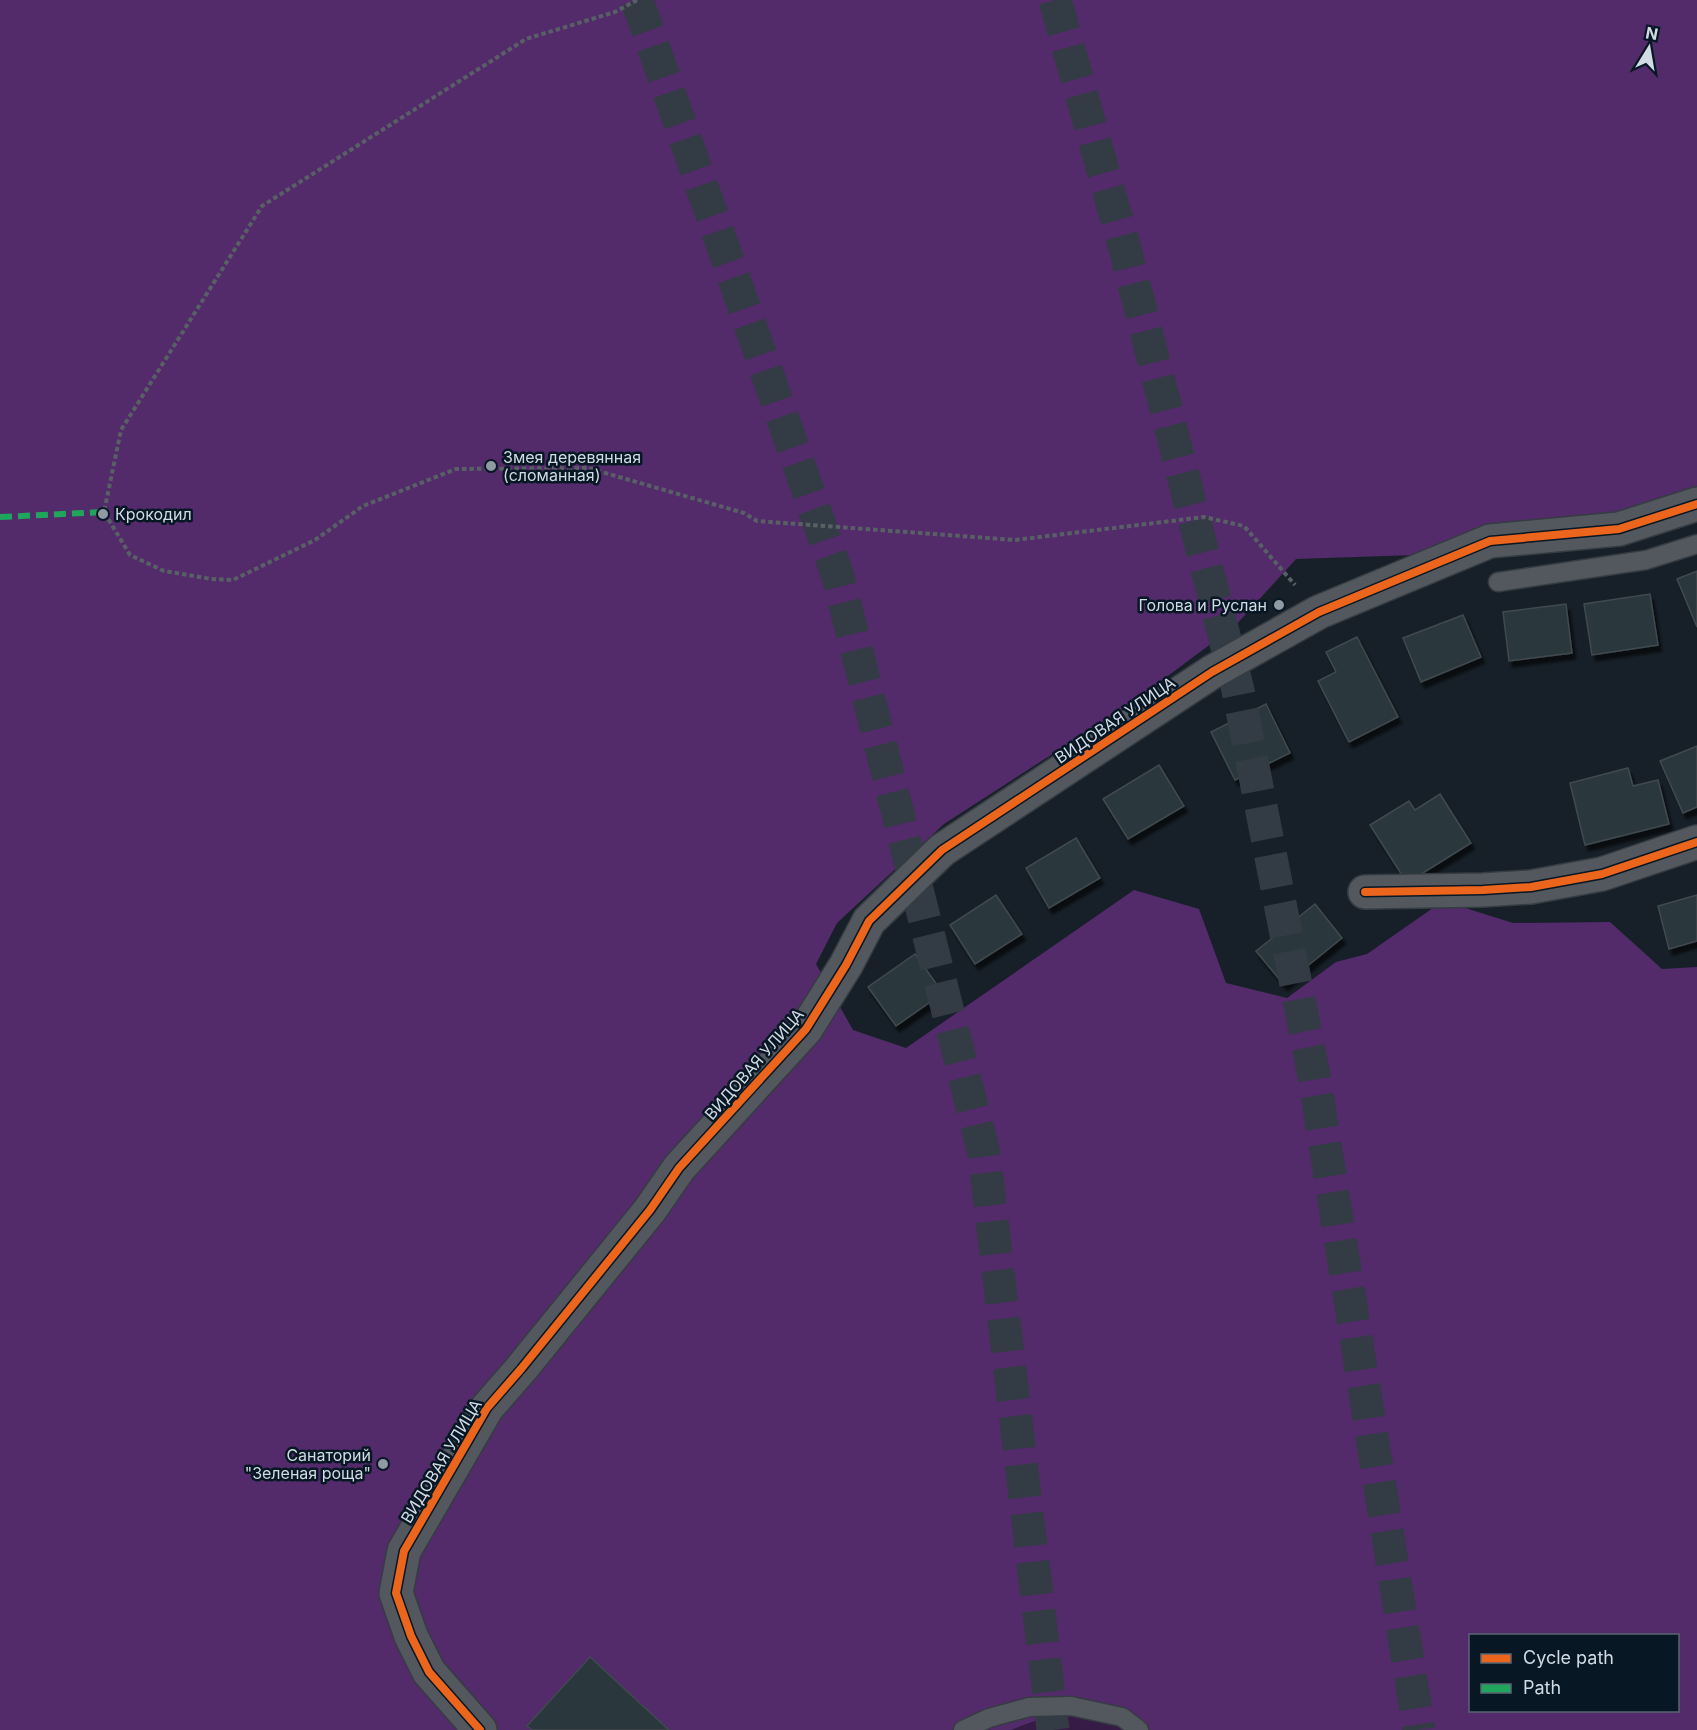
<svg xmlns="http://www.w3.org/2000/svg" width="1697" height="1730" font-family="Inter,sans-serif">
  <style>
    .green { fill: #351b46 }
    .forest { fill: #532b6b; fill-rule: evenodd }
    .building { fill: #2a383d; stroke: #40494f; stroke-width: 1.5; filter: url(#shadow) }
    .lines { fill: none; stroke-linecap: round; stroke-linejoin: round }
    .highway-tunnel { stroke: #333c44; stroke-width: 33; stroke-dasharray: 33 16; stroke-linecap: butt }
    .lane-casing { stroke: #353c42; stroke-width: 21 }
    .street-casing { stroke: #353c42; stroke-width: 36 }
    .path { stroke: #586065; stroke-width: 4; stroke-dasharray: 4.5 3; stroke-linecap: butt }
    .lane { stroke: #52585e; stroke-width: 18 }
    .street { stroke: #52585e; stroke-width: 33 }
    .quiet { stroke: #20a55d; stroke-width: 6; stroke-dasharray: 12 6; stroke-linecap: butt }
    .cycleway-casing { stroke: #081724; stroke-width: 11 }
    .cycleway { stroke: #eb651d; stroke-width: 8 }
    .poi-dot { fill: #909aa2; stroke: #081724; stroke-width: 2 }
    .labels { text-anchor: middle; stroke-width: 5; stroke-linejoin: round; paint-order: stroke }
    .poi-label { font-size: 16px; fill: #d1dbe4; stroke: #081724; text-anchor: start }
    .street-label { font-size: 16px; fill: #d1dbe4; stroke: #081724 }
  </style>
  <defs>
    <filter id="shadow"><feDropShadow dx="3.5" dy="6" stdDeviation="1.5" flood-color="#0009"/></filter>
  </defs>
  <rect width="100%" height="100%" fill="#172028"/>
  <polygon class="green" points="1061,1711 1107,1717 1137,1730 1011,1730"/>
  <path class="forest" d="M0,0h1697v506l-133,44 -268,9 -61,67 -105,78 -186,120 -107,99 -21,41 37,66 53,18 228,-158 65,19 27,74 61,15 49,-36 31,-8 76,-53 70,22 97,-1 52,47 35,-2v763h-560l-30,-13 -46,-6 -50,19h-1011zM1470,1636h208v74h-208z"/>
  <g class="building">
    <polygon points="1697,571 1697,627 1677,579"/>
    <polygon points="1650,594 1658,645 1592,655 1584,604"/>
    <polygon points="1566,604 1572,653 1509,661 1503,612"/>
    <polygon points="1463,615 1481,657 1421,682 1403,638"/>
    <polygon points="1357,637 1398,717 1349,742 1318,681 1336,672 1326,652"/>
    <polygon points="1266,704 1290,753 1235,780 1211,732"/>
    <polygon points="1697,746 1697,807 1683,813 1660,761"/>
    <polygon points="1159,765 1184,806 1128,839 1103,799"/>
    <polygon points="1628,768 1633,786 1658,780 1669,824 1585,845 1570,783"/>
    <polygon points="1440,794 1471,843 1407,883 1370,825 1409,801 1415,810"/>
    <polygon points="1076,838 1100,878 1049,908 1026,868"/>
    <polygon points="996,895 1022,934 975,964 950,925"/>
    <polygon points="1697,895 1697,941 1669,949 1658,906"/>
    <polygon points="1315,904 1342,938 1284,985 1256,951"/>
    <polygon points="915,954 943,993 896,1026 868,987"/>
    <polygon points="590,1657 669,1730 532,1730 527,1726"/>
  </g>
  <g class="lines">
    <g class="highway-tunnel">
      <polyline points="637,0 838,577 984,1154 1053,1730"/>
      <polyline points="1055,0 1126,253 1238,690 1314,1076 1419,1730"/>
    </g>
    <defs>
      <g id="lane">
        <polyline points="1498,582 1646,560 1697,544"/>
        <polyline points="963,1730 989,1718 1029,1707 1071,1706 1122,1717 1139,1730"/>
      </g>
      <g id="street">
        <polyline points="1365,892 1483,890 1531,887 1602,874 1697,842"/>
        <polyline points="480,1730 429,1672 411,1636 396,1593 404,1551 487,1408 521,1369 650,1210 679,1168 806,1029 846,965 869,921 942,850 1212,672 1319,612 1490,541 1619,529 1697,504"/>
      </g>
    </defs>
    <use href="#lane" class="lane-casing"/>
    <use href="#street" class="street-casing"/>
    <polyline class="path" points="637,0 615,12 526,39 262,206 121,430 104,512 130,555 164,571 211,579 233,580 315,540 363,506 456,469 588,468 744,513 757,521 1015,540 1204,517 1244,526 1295,585"/>
    <use href="#lane" class="lane"/>
    <use href="#street" class="street"/>
    <polyline class="quiet" points="0,517 104,512"/>
    <defs>
      <g id="cycleway">
        <polyline points="1365,892 1483,890 1531,887 1602,874 1697,842"/>
        <polyline points="480,1730 429,1672 411,1636 396,1593 404,1551 487,1408 521,1369 650,1210 679,1168 806,1029 846,965 869,921 942,850 1212,672 1319,612 1490,541 1619,529 1697,504"/>
      </g>
    </defs>
    <use href="#cycleway" class="cycleway-casing"/>
    <use href="#cycleway" class="cycleway"/>
  </g>
  <g class="poi-dot">
    <circle cx="491" cy="466" r="6"/>
    <circle cx="103" cy="514" r="6"/>
    <circle cx="1279" cy="605" r="6"/>
    <circle cx="383" cy="1464" r="6"/>
  </g>
  <g class="labels">
    <g class="poi-label">
      <text x="503" y="463">Змея деревянная<tspan x="503" dy="18">(сломанная)</tspan></text>
      <text x="115" y="520">Крокодил</text>
      <text x="1267" y="611" text-anchor="end">Голова и Руслан</text>
      <text x="371" y="1461" text-anchor="end">Санаторий<tspan x="371" dy="18">"Зеленая роща"</tspan></text>
    </g>
    <g class="street-label">
      <text transform="translate(1115 720) rotate(-34)" y="6">ВИДОВАЯ УЛИЦА</text>
      <text transform="translate(754 1064) rotate(-49)" y="6">ВИДОВАЯ УЛИЦА</text>
      <text transform="translate(441 1461) rotate(-59)" y="6">ВИДОВАЯ УЛИЦА</text>
    </g>
  </g>
  <rect x="1469" y="1634" width="210" height="78" fill="#081724" stroke="#586571" stroke-width="1.5"/>
  <rect x="1481" y="1654" width="30" height="9" fill="#eb651d" stroke="#586571" stroke-width="1.5"/>
  <text x="1523" y="1664" font-size="18" fill="#d1dbe4">Cycle path</text>
  <rect x="1481" y="1684" width="30" height="9" fill="#20a55d" stroke="#586571" stroke-width="1.5"/>
  <text x="1523" y="1694" font-size="18" fill="#d1dbe4">Path</text>
  <g transform="translate(1649 48) rotate(11)" stroke="#081724" stroke-width="4.5" paint-order="stroke">
  <path d="M0-4.5L10 22L0 15L-10 22Z" fill="#d1dbe4"/>
  <text y="-9" font-size="16" font-weight="bold" text-anchor="middle" fill="#d1dbe4">N</text>
  </g>
</svg>
